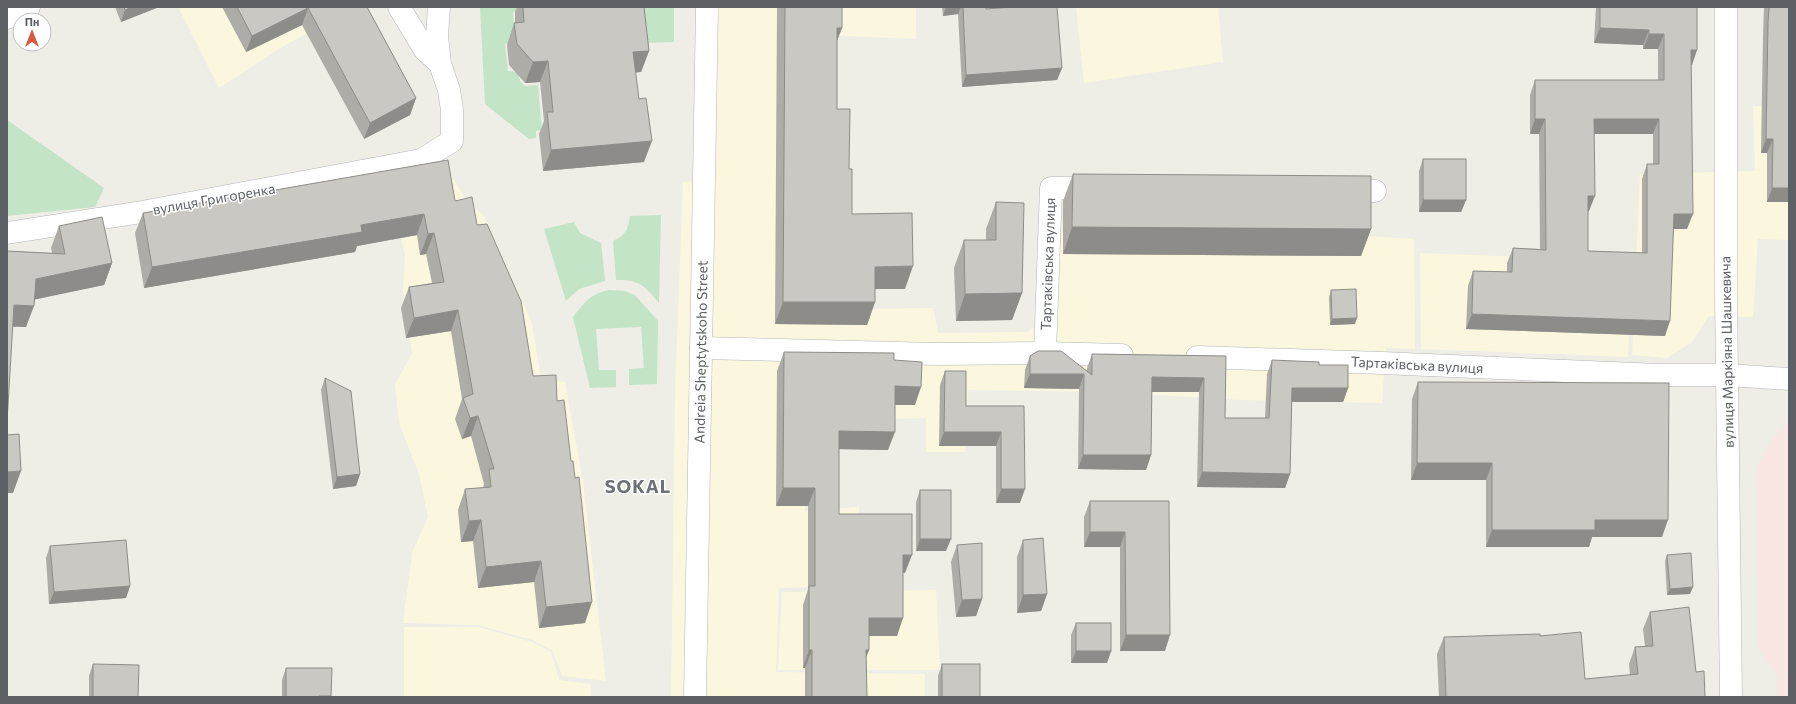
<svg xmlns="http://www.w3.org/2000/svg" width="1796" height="704" font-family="Commissioner,sans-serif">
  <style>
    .commercial { fill: #fbf7de }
    .medical { fill: #f9e7e3 }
    .green { fill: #c4e4c7 }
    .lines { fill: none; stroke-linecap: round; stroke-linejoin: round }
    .minor-casing { stroke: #b3b5b9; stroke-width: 23 }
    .tertiary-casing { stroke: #b3b5b9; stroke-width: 23 }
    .minor { stroke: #fff; stroke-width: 22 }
    .tertiary { stroke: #fff; stroke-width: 22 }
    .wall { fill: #aeaca7; fill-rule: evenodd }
    .shaded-wall { fill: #8d8c88 }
    .building { fill: #cac8c2; stroke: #8d8c88; fill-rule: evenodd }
    .labels { text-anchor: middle; stroke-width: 3; stroke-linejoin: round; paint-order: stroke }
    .street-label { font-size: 14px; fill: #5d6065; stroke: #fff }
    .district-label { font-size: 18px; font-weight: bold; letter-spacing: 1px; fill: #6e7276; stroke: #fff }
  </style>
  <rect width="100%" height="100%" fill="#eeede6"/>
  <g class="commercial">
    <polygon points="178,7 354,7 282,47 219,88"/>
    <polygon points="706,7 802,7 851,309 933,308 938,333 1027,332 1056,312 1053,233 1351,235 1414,239 1415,349 1386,348 1382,403 1241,400 1104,392 968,390 965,452 926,452 926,418 880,419 804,388 805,511 859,507 859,586 779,588 776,672 925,674 925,697 671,697 675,393 683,182 712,180"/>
    <polygon points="805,7 916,7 916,39 823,35"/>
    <polygon points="1076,7 1218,7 1223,62 1084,83"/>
    <polygon points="1753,106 1789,106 1789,240 1758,239 1753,317 1709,316 1691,343 1667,358 1632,355 1640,174 1755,171"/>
    <polygon points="447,169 466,199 485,217 532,323 541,379 565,382 583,482 606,681 562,676 553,651 532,640 478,625 403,623 412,553 428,517 419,474 399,423 395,385 412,353 403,291 405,255 387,180"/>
    <polygon points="1420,253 1632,261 1628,357 1421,349"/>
    <polygon points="936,590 940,670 778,670 782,592"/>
    <polygon points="404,627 478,627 532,642 551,652 559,680 591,684 591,697 404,697"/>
  </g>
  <polygon class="medical" points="1789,422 1789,697 1777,697 1778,676 1758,648 1757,468 1767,448 1785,423"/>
  <g class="green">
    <polygon points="480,7 526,7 526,10 513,12 515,42 505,44 508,71 518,72 520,81 525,86 538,85 542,130 536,131 536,138 529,139 485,104"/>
    <polygon points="620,7 674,7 674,42 644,43"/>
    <polygon points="7,120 104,188 95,207 7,216"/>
    <path d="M661,215l-2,88c-14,-17 -20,-24 -43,-23l-3,-39c13,-6 15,-12 17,-25z"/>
    <polygon points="574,222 580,233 601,243 605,281 579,289 566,301 544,229"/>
    <path d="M609,290l16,1 10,4 23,26 -1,63 -28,1v-16l15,-1 -3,-41 -45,2 3,41h17v17l-26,1 -17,-71c12,-15 17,-23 36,-27z"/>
  </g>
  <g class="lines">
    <defs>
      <g id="minor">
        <polyline points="399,7 425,50 440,64"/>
        <polyline points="1726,7 1726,296 1731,697"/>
        <polyline points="7,18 29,7"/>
        <polyline points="1342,190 1375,191"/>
        <polyline points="7,233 142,212 421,160 452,141 452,110 449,90 440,64 437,36 439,7"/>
        <polyline points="1045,353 1051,188 1098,188"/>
      </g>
      <g id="tertiary">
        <polyline points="701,348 936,354 1045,353 1122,355"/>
        <polyline points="1197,357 1382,363 1659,375 1728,375 1789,379"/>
        <polyline points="695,697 707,7"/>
      </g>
    </defs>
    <use href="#minor" class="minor-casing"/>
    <use href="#tertiary" class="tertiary-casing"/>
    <use href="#minor" class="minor"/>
    <use href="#tertiary" class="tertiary"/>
  </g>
  <g class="wall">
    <polygon points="115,7 159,7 121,22"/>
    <polygon points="222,7 367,7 416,98 410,115 364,139 302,25 246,52"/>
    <polygon points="517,7 644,7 649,51 641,72 635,72 644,162 543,171 539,134 544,121 540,82 525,83 509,65 507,45 514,23 515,23 515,12"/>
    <polygon points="777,7 842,7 842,28 837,40 837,109 849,169 852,214 905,289 875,289 875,302 867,325 775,324"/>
    <polygon points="942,7 986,7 986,9 1062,68 1057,80 962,87 958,14 943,16"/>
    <path d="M1596,7h101l-5,58h-1l-4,164h-13l-9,107 -199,-7 2,-43 5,-15 34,1v-9l6,-15 27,1 -1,-115h-9v-39l5,-15h123v-31h-15v-4l-49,-2zM1594,134h59v30h-6l-5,15v74l-54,-2v-40h1z"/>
    <polygon points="1764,7 1789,7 1789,202 1767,202 1767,153 1761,153 1763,36"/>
    <polygon points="1423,159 1466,200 1461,212 1419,212 1419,171"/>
    <polygon points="1073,174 1371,229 1361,256 1063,254 1063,201"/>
    <polygon points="455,201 477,225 533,376 557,401 585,623 539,628 534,582 478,588 473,541 461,542 458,510 465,489 483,488 484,484 471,436 462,439 455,419 462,399 451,331 406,338 401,308 409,287 432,283 426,254 420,255 417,235 357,246 355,252 144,288 135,233 143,213"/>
    <polygon points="996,202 1022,293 1012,320 956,321 954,268 964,240 986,240 986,229"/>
    <polygon points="59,226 112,263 104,285 34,299 26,327 12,327 7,251 52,253 51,248"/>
    <polygon points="1331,290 1355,324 1330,325 1329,297"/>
    <polygon points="784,352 894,360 915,405 895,405 888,450 839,449 839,514 905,573 903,573 897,636 869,636 869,650 866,656 867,697 805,697 805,668 803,668 803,605 808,589 808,506 776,506 777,371"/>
    <polygon points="1092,354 1226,356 1225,418 1265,418 1267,374 1272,360 1319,365 1348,388 1343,402 1292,402 1290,474 1285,488 1197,487 1199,392 1152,392 1151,455 1146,470 1078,469 1079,389 1024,388 1025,370 1030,356 1087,371 1087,368"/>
    <polygon points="945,371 966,406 1024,406 1020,503 996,503 996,446 939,446 940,385"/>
    <polygon points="325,378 360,474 356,486 333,489 321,390"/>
    <polygon points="1418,382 1662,537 1592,537 1589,547 1486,547 1486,480 1411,480 1412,399"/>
    <polygon points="920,490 946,551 916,551 916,502"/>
    <polygon points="1090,501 1169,501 1165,651 1120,651 1120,547 1084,547 1084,517"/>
    <polygon points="1023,540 1047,594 1041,611 1017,613 1017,557"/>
    <polygon points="957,545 982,599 976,616 956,617 951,562"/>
    <polygon points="50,546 130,586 126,598 49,604 46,558"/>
    <polygon points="1667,555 1690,594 1667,595 1665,561"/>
    <polygon points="1650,612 1696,672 1705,697 1439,697 1437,654 1444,637 1540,636 1585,679 1630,675 1629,664 1635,647 1645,646 1643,629"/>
    <polygon points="1076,623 1111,651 1107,663 1071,663 1071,635"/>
    <polygon points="93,664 138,697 89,697 89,676"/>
    <polygon points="942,664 980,697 938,697 938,676"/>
    <polygon points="286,668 331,696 331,697 282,697 282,680"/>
  </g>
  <g class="shaded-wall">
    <polygon points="132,7 159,7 121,22 125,10"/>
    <polygon points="946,7 961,7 958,14 943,16"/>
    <polygon points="308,8 302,25 246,52 252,36"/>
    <polygon points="837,28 842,28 833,51"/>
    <polygon points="1600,28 1649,30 1643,45 1594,43"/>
    <polygon points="1649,34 1664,34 1658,49 1643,49"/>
    <polygon points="1691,50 1697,50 1692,65 1685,65"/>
    <polygon points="649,51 641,72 625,74 633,52"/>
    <polygon points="548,61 540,82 525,83 533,62"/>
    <polygon points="1062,68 1057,80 962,87 966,75"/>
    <polygon points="416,98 410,115 364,139 370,123"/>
    <polygon points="1535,119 1545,119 1539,134 1530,134"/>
    <polygon points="1594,119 1659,119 1653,134 1589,134"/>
    <polygon points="1766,139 1773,139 1767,153 1761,153"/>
    <polygon points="652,141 644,162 543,171 551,150"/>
    <polygon points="1772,188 1789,188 1789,202 1767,202"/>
    <polygon points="1588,196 1595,196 1589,211 1582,211"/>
    <polygon points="1423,200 1466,200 1461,212 1419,212"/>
    <polygon points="424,214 417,235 357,246 355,252 144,288 152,267 361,225"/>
    <polygon points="1674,214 1693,214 1687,229 1669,229"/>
    <polygon points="1072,227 1371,229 1361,256 1063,254"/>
    <polygon points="434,233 426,254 420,255 428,234"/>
    <polygon points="112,263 104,285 28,301 36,279"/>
    <polygon points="913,266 905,289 867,289 875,267"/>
    <polygon points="1022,293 1012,320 956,321 965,294"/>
    <polygon points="783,302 875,302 867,325 775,324"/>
    <polygon points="14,305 34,306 26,327 7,326"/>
    <polygon points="458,310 451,331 406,338 414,318"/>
    <polygon points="1472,314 1670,321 1665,336 1466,329"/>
    <polygon points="1357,318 1355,324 1330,325 1332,319"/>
    <polygon points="1030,374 1084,374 1079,389 1024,388"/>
    <polygon points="1152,377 1204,378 1199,392 1146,392"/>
    <polygon points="895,386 921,387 915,405 888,405"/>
    <polygon points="1292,388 1348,388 1343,402 1287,402"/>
    <polygon points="478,416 471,436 462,439 470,418"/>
    <polygon points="839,431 895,432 888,450 833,449"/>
    <polygon points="944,432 1001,432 996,446 939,446"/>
    <polygon points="1083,455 1151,455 1146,470 1078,469"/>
    <polygon points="1417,463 1492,463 1486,480 1411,480"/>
    <polygon points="21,471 13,493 7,493 7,472"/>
    <polygon points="1202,472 1290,474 1285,488 1197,487"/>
    <polygon points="360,474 356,486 333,489 337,477"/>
    <polygon points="783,488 815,488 808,506 776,506"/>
    <polygon points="1001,489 1025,489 1020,503 996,503"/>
    <polygon points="481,520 473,541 461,542 469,521"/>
    <polygon points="1595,520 1668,520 1662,537 1592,537 1589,547 1486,547 1492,530"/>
    <polygon points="1090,532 1125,532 1120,547 1084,547"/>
    <polygon points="920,539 951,539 946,551 916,551"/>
    <polygon points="903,555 912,555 905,573 897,573"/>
    <polygon points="541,561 534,582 478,588 486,567"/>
    <polygon points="130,586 126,598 49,604 54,592"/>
    <polygon points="1693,587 1690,594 1667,595 1670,589"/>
    <polygon points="1047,594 1041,611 1017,613 1023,595"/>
    <polygon points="982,599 976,616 956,617 962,600"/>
    <polygon points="592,602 585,623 539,628 546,607"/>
    <polygon points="869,618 903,618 897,636 862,636"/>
    <polygon points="1126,635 1170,635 1165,651 1120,651"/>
    <polygon points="809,650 812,650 805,668 803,668"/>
    <polygon points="866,650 869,650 862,668"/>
    <polygon points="1076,651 1111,651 1107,663 1071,663"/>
    <polygon points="319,696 331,696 331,697 318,697"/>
  </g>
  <g class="building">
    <polygon points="124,7 132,7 125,10"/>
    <polygon points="237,7 367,7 416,98 370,123 308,8 252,36"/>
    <polygon points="523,7 644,7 649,51 633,52 639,99 646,98 652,141 551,150 547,112 553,112 548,61 533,62 517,44 514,23 524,22"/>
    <polygon points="785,7 842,7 842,28 837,28 837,109 850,109 849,169 852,169 852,214 912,213 913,266 875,267 875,302 783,302"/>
    <polygon points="963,7 986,7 986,9 1012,7 1057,7 1062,68 966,75"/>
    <path d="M1600,7h97v43h-6l2,164h-19l-4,107 -198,-7 1,-43 39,1 1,-24 33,2 -1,-131h-10v-39h129v-46h-15v-4l-49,-2zM1594,119h65v45h-12v89l-59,-2v-55h7z"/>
    <polygon points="1769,7 1789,7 1789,188 1772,188 1773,139 1766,139 1768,22"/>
    <rect x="1423" y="159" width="43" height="41"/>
    <polygon points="448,160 455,201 472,197 477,225 487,224 521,301 533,376 556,375 557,401 564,400 571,461 573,461 575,478 579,477 592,602 546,607 541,561 486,567 481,520 469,521 465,489 491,487 489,469 494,469 478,416 470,418 463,398 473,394 458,310 414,318 409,287 444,282 434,233 428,234 424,214 361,225 362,232 152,267 143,213"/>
    <polygon points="1073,174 1371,176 1371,229 1072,227"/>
    <polygon points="996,202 1024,203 1022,293 965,294 964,240 996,240"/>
    <polygon points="102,217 112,263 36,279 34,306 14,305 7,422 7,251 65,254 59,226"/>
    <polygon points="1356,289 1357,318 1332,319 1331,290"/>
    <polygon points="1038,351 1061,351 1092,375 1092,354 1226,356 1225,418 1269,418 1272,360 1319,362 1319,365 1348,365 1348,388 1292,388 1290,474 1202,472 1204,378 1152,377 1151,455 1083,455 1084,374 1030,374 1030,356"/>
    <polygon points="784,352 894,353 894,360 922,362 921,387 895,386 895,432 839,431 839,514 912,514 912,555 903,555 903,618 869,618 869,650 866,650 867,697 812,697 812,650 809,650 809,586 815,586 815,488 783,488"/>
    <polygon points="945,371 966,371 966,406 1024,406 1025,489 1001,489 1001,432 944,432"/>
    <polygon points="325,378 351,391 360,474 337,477"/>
    <polygon points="1418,382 1669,383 1668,520 1595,520 1595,530 1492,530 1492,463 1417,463"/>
    <polygon points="19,434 21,471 7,472 7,435"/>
    <rect x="920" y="490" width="31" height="49"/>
    <polygon points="1090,501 1169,501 1170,635 1126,635 1125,532 1090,532"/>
    <polygon points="1043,538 1047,594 1023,595 1023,540"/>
    <polygon points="126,540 130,586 54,592 50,546"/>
    <polygon points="982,543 982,599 962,600 957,545"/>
    <polygon points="1691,553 1693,587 1670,589 1667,555"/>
    <polygon points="1689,607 1696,672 1704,671 1705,697 1446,697 1444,637 1540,634 1540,636 1581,632 1585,679 1638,674 1635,647 1653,646 1650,612"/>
    <rect x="1076" y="623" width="35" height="28"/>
    <polygon points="93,664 139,665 138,697 93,697"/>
    <rect x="942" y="664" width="38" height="33"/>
    <polygon points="286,668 332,668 331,696 319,696 319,697 286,697"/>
  </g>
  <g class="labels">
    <g class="street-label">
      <text transform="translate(214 199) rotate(-10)" y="5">вулиця Григоренка</text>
      <text transform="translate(1048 264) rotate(-88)" y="5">Тартаківська вулиця</text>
      <text transform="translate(701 352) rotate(-89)" y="5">Andreia Sheptytskoho Street</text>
      <text transform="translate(1727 352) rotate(-91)" y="5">вулиця Маркіяна Шашкевича</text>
      <text transform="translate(1417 365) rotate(3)" y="5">Тартаківська вулиця</text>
    </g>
    <g class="district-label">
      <text x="638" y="493">SOKAL</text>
    </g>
  </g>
  <rect width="1796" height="704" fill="none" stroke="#5d6065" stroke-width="16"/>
  <g transform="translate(32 32)"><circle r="19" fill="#ffffff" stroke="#bebfc1"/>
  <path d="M0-3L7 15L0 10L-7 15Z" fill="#db583f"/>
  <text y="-6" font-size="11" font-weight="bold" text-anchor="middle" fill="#5d6065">Пн</text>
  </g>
</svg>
